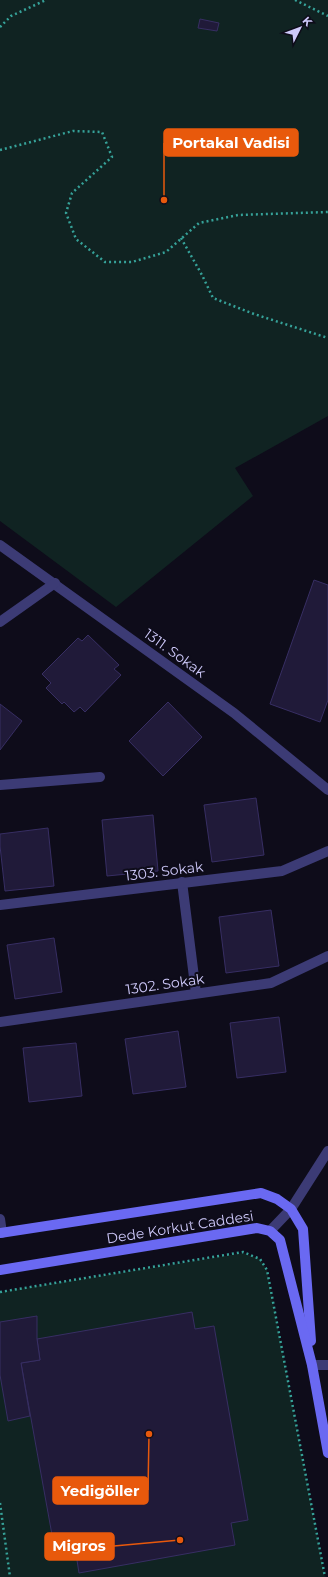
<svg xmlns="http://www.w3.org/2000/svg" width="328" height="1577" font-family="Montserrat,sans-serif">
  <style>
    .green { fill: #102322 }
    .building { fill: #201a39; stroke: #372e63 }
    .lines { fill: none; stroke-linecap: round; stroke-linejoin: round }
    .path { stroke: #36a299; stroke-width: 2.5; stroke-dasharray: 2 3; stroke-linecap: butt }
    .street { stroke: #3c3b75; stroke-width: 10 }
    .secondary { stroke: #6a69f2; stroke-width: 10 }
    .labels { text-anchor: middle; stroke-width: 4; stroke-linejoin: round; paint-order: stroke }
    .street-label { font-size: 14px; fill: #cec9fa; stroke: #0e0c1a }
    .leader { fill: none; stroke: #e8590c; stroke-width: 1.5 }
    .callout-dot { fill: #e8590c; stroke: #0e0c1a; stroke-width: 1.5 }
    .callout { fill: #e8590c; stroke: #e8590c; stroke-width: 1.5 }
    .callout-label { font-size: 15px; text-anchor: middle; font-weight: bold; fill: #fff }
  </style>
  <rect width="100%" height="100%" fill="#0e0c1a"/>
  <g class="green">
    <polygon points="0,0 328,0 328,416 235,468 253,496 116,607 0,521"/>
    <polygon points="243,1253 260,1259 267,1270 325,1577 0,1577 0,1292"/>
  </g>
  <g class="building">
    <polygon points="200,19 219,23 217,31 198,28"/>
    <polygon points="314,580 328,585 328,700 320,722 270,704"/>
    <polygon points="88,635 119,665 114,669 121,675 85,712 80,707 74,712 64,702 62,704 46,688 51,683 42,674 78,638 82,641"/>
    <polygon points="168,702 202,737 163,776 129,741"/>
    <polygon points="0,704 22,721 0,750"/>
    <polygon points="256,798 264,855 212,862 204,805"/>
    <polygon points="153,815 158,871 107,876 102,820"/>
    <polygon points="48,828 54,886 5,891 0,846 0,834"/>
    <polygon points="271,910 279,966 226,973 219,917"/>
    <polygon points="54,938 62,992 15,999 7,945"/>
    <polygon points="279,1017 286,1072 237,1078 230,1023"/>
    <polygon points="178,1031 186,1087 133,1094 125,1039"/>
    <polygon points="76,1043 82,1096 29,1102 23,1048"/>
    <polygon points="192,1312 195,1329 214,1326 248,1520 231,1523 235,1545 79,1573 76,1554 56,1557 21,1363 40,1360 37,1339"/>
    <polygon points="37,1316 37,1339 40,1360 21,1363 30,1416 8,1421 0,1375 0,1322"/>
  </g>
  <g class="lines">
    <g class="path">
      <polyline points="295,0 328,16"/>
      <polyline points="0,27 11,16 46,0"/>
      <polyline points="0,150 73,131 102,132 112,157 72,193 66,213 76,239 105,262 132,262 166,252 199,223 238,215 328,212"/>
      <polyline points="181,238 202,275 213,298 254,314 328,338"/>
      <polyline points="0,1292 243,1252 260,1259 267,1270 325,1577"/>
      <polyline points="0,1503 10,1577"/>
    </g>
    <g class="street">
      <polyline points="0,545 234,713 328,790"/>
      <polyline points="0,622 55,583"/>
      <polyline points="0,785 100,777"/>
      <polyline points="182,882 196,993"/>
      <polyline points="0,905 282,871 328,851"/>
      <polyline points="0,1022 271,983 328,956"/>
      <polyline points="0,1219 2,1233"/>
      <polyline points="270,1231 291,1209 328,1151"/>
      <polyline points="312,1365 328,1365"/>
    </g>
    <g class="secondary">
      <polyline points="0,1233 261,1193 277,1199 291,1209 303,1229 311,1341"/>
      <polyline points="0,1270 257,1228 270,1231 280,1240 312,1365 328,1453"/>
    </g>
  </g>
  <g class="labels">
    <g class="street-label">
      <text transform="translate(175 653) rotate(36)" y="5">1311. Sokak</text>
      <text transform="translate(164 871) rotate(-7)" y="5">1303. Sokak</text>
      <text transform="translate(165 984) rotate(-8)" y="5">1302. Sokak</text>
      <text transform="translate(180 1227) rotate(-9)" y="5">Dede Korkut Caddesi</text>
    </g>
  </g>
  <path class="leader" d="M164 200L164 143M149 1434L148 1490M180 1540L114 1546"/>
  <g class="callout-dot">
    <circle cx="164" cy="200" r="4"/>
    <circle cx="149" cy="1434" r="4"/>
    <circle cx="180" cy="1540" r="4"/>
  </g>
  <g class="callout">
    <rect x="164" y="129" width="134" height="27" rx="4"/>
    <rect x="53" y="1477" width="95" height="27" rx="4"/>
    <rect x="45" y="1533" width="69" height="27" rx="4"/>
  </g>
  <g class="callout-label">
    <text x="231" y="148">Portakal Vadisi</text>
    <text x="100" y="1496">Yedigöller</text>
    <text x="79" y="1551">Migros</text>
  </g>
  <g transform="translate(300 28) rotate(48)" stroke="#0e0c1a" stroke-width="3" paint-order="stroke">
  <path d="M0-3L7 15L0 10L-7 15Z" fill="#cec9fa"/>
  <text y="-6" font-size="11" font-weight="bold" text-anchor="middle" fill="#cec9fa">K</text>
  </g>
</svg>
